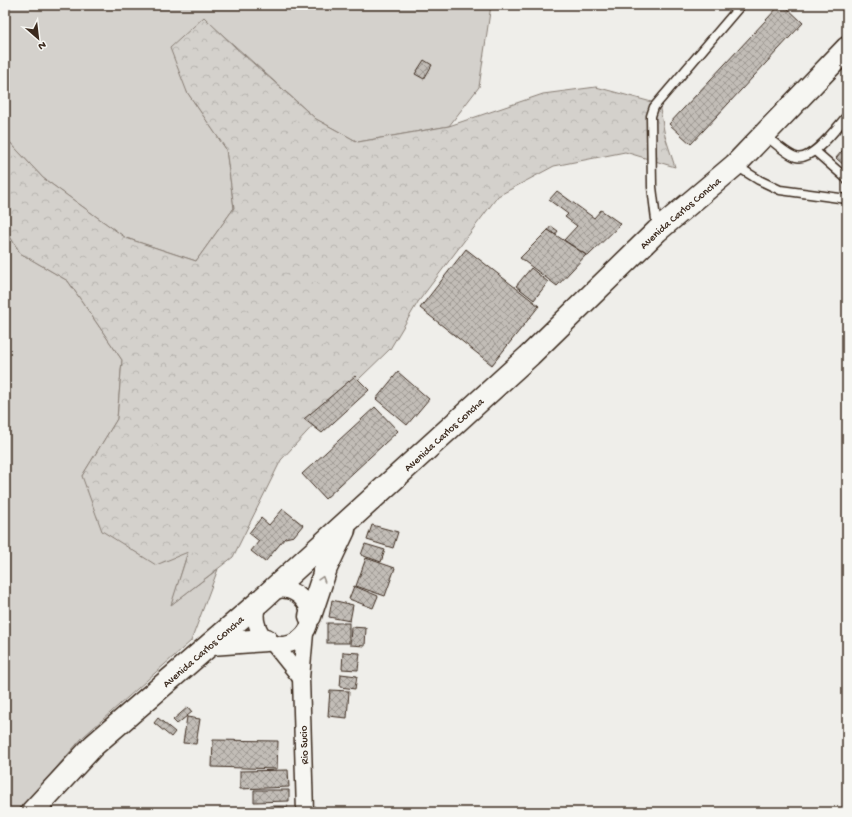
<svg xmlns="http://www.w3.org/2000/svg" width="852" height="817" font-family="'Gochi Hand',sans-serif">
  <style>
    .green { fill: #d4d1cc; stroke: #887e75 }
    .forest { fill: url(#forest-crowns); stroke: #887e75 }
    .building { fill: url(#building-cross-hatch); stroke: #3b2a1e }
    .lines { fill: none; stroke-linecap: round; stroke-linejoin: round }
    .lane-casing { stroke: #3b2a1e; stroke-width: 11 }
    .street-casing { stroke: #3b2a1e; stroke-width: 19 }
    .secondary-casing { stroke: #3b2a1e; stroke-width: 25 }
    .lane { stroke: #f6f6f2; stroke-width: 8 }
    .street { stroke: #f6f6f2; stroke-width: 16 }
    .secondary { stroke: #f6f6f2; stroke-width: 22 }
    .oneway { stroke: #989088 }
    .labels { text-anchor: middle; stroke-width: 3; stroke-linejoin: round; paint-order: stroke }
    .street-label { font-size: 11px; fill: #3b2a1e; stroke: #f6f6f2 }
  </style>
  <defs>
    <pattern id="forest-crowns" width="20" height="18" patternUnits="userSpaceOnUse"><rect width="20" height="18" fill="#d4d1cc"/><path d="M2 6a3 3 0 1 1 6 0M12 15a3 3 0 1 1 6 0" fill="none" stroke="#b7b4af"/></pattern>
    <pattern id="building-cross-hatch" width="8" height="8" patternUnits="userSpaceOnUse"><rect width="8" height="8" fill="#c2bdb7"/><path d="M0 0l8 8M0 8l8-8" fill="none" stroke="#9f9a94"/></pattern>
  </defs>
  <rect width="100%" height="100%" fill="#efeeea"/>
  <filter id="ink" filterUnits="userSpaceOnUse"><feTurbulence type="fractalNoise" baseFrequency=".025" numOctaves="2"/><feDisplacementMap in="SourceGraphic" scale="8" xChannelSelector="R" yChannelSelector="G"/><feConvolveMatrix kernelMatrix="1 2 1 2 8 2 1 2 1" color-interpolation-filters="sRGB"/></filter>
  <g filter="url(#ink)">
    <g class="green">
      <polygon points="5,5 491,5 479,87 449,126 358,142 316,119 204,18 187,92 226,149 234,208 196,261 126,238 43,178 5,137"/>
      <polygon points="5,228 20,253 68,281 122,360 117,419 82,476 188,551 172,604 218,569 191,641 83,737 18,812 5,812"/>
    </g>
    <polygon class="forest" points="204,17 236,48 316,119 358,142 449,126 543,94 596,87 659,104 665,136 675,167 625,152 554,166 498,196 418,302 390,349 330,407 281,460 233,557 171,605 188,552 156,565 102,531 82,476 117,419 122,360 68,281 20,253 5,228 5,137 43,178 126,238 196,261 234,208 226,149 187,92 170,48"/>
    <g class="building">
      <polygon points="780,5 784,5 803,23 691,144 669,124"/>
      <polygon points="424,60 432,65 424,79 415,74"/>
      <polygon points="847,145 847,168 836,158"/>
      <polygon points="557,191 594,218 601,210 621,224 588,256 564,240 577,226 565,217 568,214 549,200"/>
      <polygon points="551,226 558,231 555,235 548,230"/>
      <polygon points="548,230 586,255 557,286 520,258"/>
      <polygon points="466,249 539,306 492,365 420,308"/>
      <polygon points="531,268 548,282 534,300 516,286"/>
      <polygon points="398,372 429,399 407,425 376,399"/>
      <polygon points="355,376 369,390 322,433 304,419"/>
      <polygon points="375,407 398,431 325,499 302,474"/>
      <polygon points="283,509 303,525 294,536 285,538 265,562 251,551 259,541 249,533 261,518 269,525"/>
      <polygon points="372,525 398,532 393,548 367,540"/>
      <polygon points="365,544 385,550 381,562 361,555"/>
      <polygon points="366,558 395,568 385,596 356,586"/>
      <polygon points="354,586 378,596 373,608 349,599"/>
      <polygon points="332,600 353,605 350,621 329,617"/>
      <rect x="327" y="623" width="22" height="20"/>
      <polygon points="351,627 366,628 365,646 350,645"/>
      <polygon points="343,652 360,653 358,670 342,669"/>
      <polygon points="341,674 357,676 355,689 340,687"/>
      <polygon points="330,690 349,691 347,718 328,716"/>
      <polygon points="188,707 192,712 177,724 173,720"/>
      <polygon points="187,717 200,719 196,744 183,743"/>
      <polygon points="158,718 175,732 171,737 154,723"/>
      <polygon points="213,740 278,741 277,769 212,767"/>
      <polygon points="288,770 289,787 240,789 240,771"/>
      <polygon points="254,790 289,790 289,801 254,802"/>
      <rect x="270" y="806" width="17" height="6"/>
    </g>
    <g class="lines">
      <defs>
        <g id="lane">
          <path d="M765,135c7,6 23,20 31,22 16,5 41,-30 51,-41"/>
          <polyline points="815,151 847,179"/>
          <polyline points="735,165 759,180 780,190 847,199"/>
          <polyline points="657,228 652,187 651,116 654,107 741,5"/>
        </g>
        <g id="street">
          <path d="M258,603c-11,29 18,55 42,35 26,-21 -4,-62 -32,-44"/>
          <polyline points="273,643 301,678"/>
          <polyline points="305,812 301,678 305,633"/>
        </g>
        <g id="secondary">
          <polyline points="310,616 326,568 344,530"/>
          <polyline points="211,644 266,640"/>
          <path id="s1" d="M32,812l62,-67 164,-142 272,-248 127,-124 78,-66 112,-117"/>
        </g>
      </defs>
      <use href="#lane" class="lane-casing"/>
      <use href="#street" class="street-casing"/>
      <use href="#secondary" class="secondary-casing"/>
      <use href="#lane" class="lane"/>
      <use href="#street" class="street"/>
      <use href="#secondary" class="secondary"/>
    </g>
    <defs><path id="oneway-chevron" d="M-2-3.5L2.5 0L-2 3.5" fill="none" stroke-width="1.6" stroke-linecap="round" stroke-linejoin="round"/></defs>
    <use class="oneway" href="#oneway-chevron" transform="translate(322 579) rotate(-72)"/>
  </g>
  <g class="labels">
    <g class="street-label">
      <text dy="4" stroke="none"><textPath href="#s1" startOffset="883">Avenida Carlos Concha</textPath></text>
      <text dy="4" stroke="none"><textPath href="#s1" startOffset="559">Avenida Carlos Concha</textPath></text>
      <text dy="4" stroke="none"><textPath href="#s1" startOffset="235">Avenida Carlos Concha</textPath></text>
      <text transform="translate(303 745) rotate(-92)" y="4">Rio Sucio</text>
    </g>
  </g>
  <rect width="852" height="817" fill="none" stroke="#f6f6f2" stroke-width="20"/>
  <rect x="10" y="10" width="832" height="797" fill="none" stroke="#3b2a1e" stroke-width="1.5" filter="url(#ink)"/>
  <g transform="translate(38 38) rotate(152)" stroke="#f6f6f2" stroke-width="3" paint-order="stroke">
  <path d="M0-3L7 15L0 10L-7 15Z" fill="#3b2a1e"/>
  <text y="-6" font-size="11" font-weight="bold" text-anchor="middle" fill="#3b2a1e">N</text>
  </g>
</svg>
